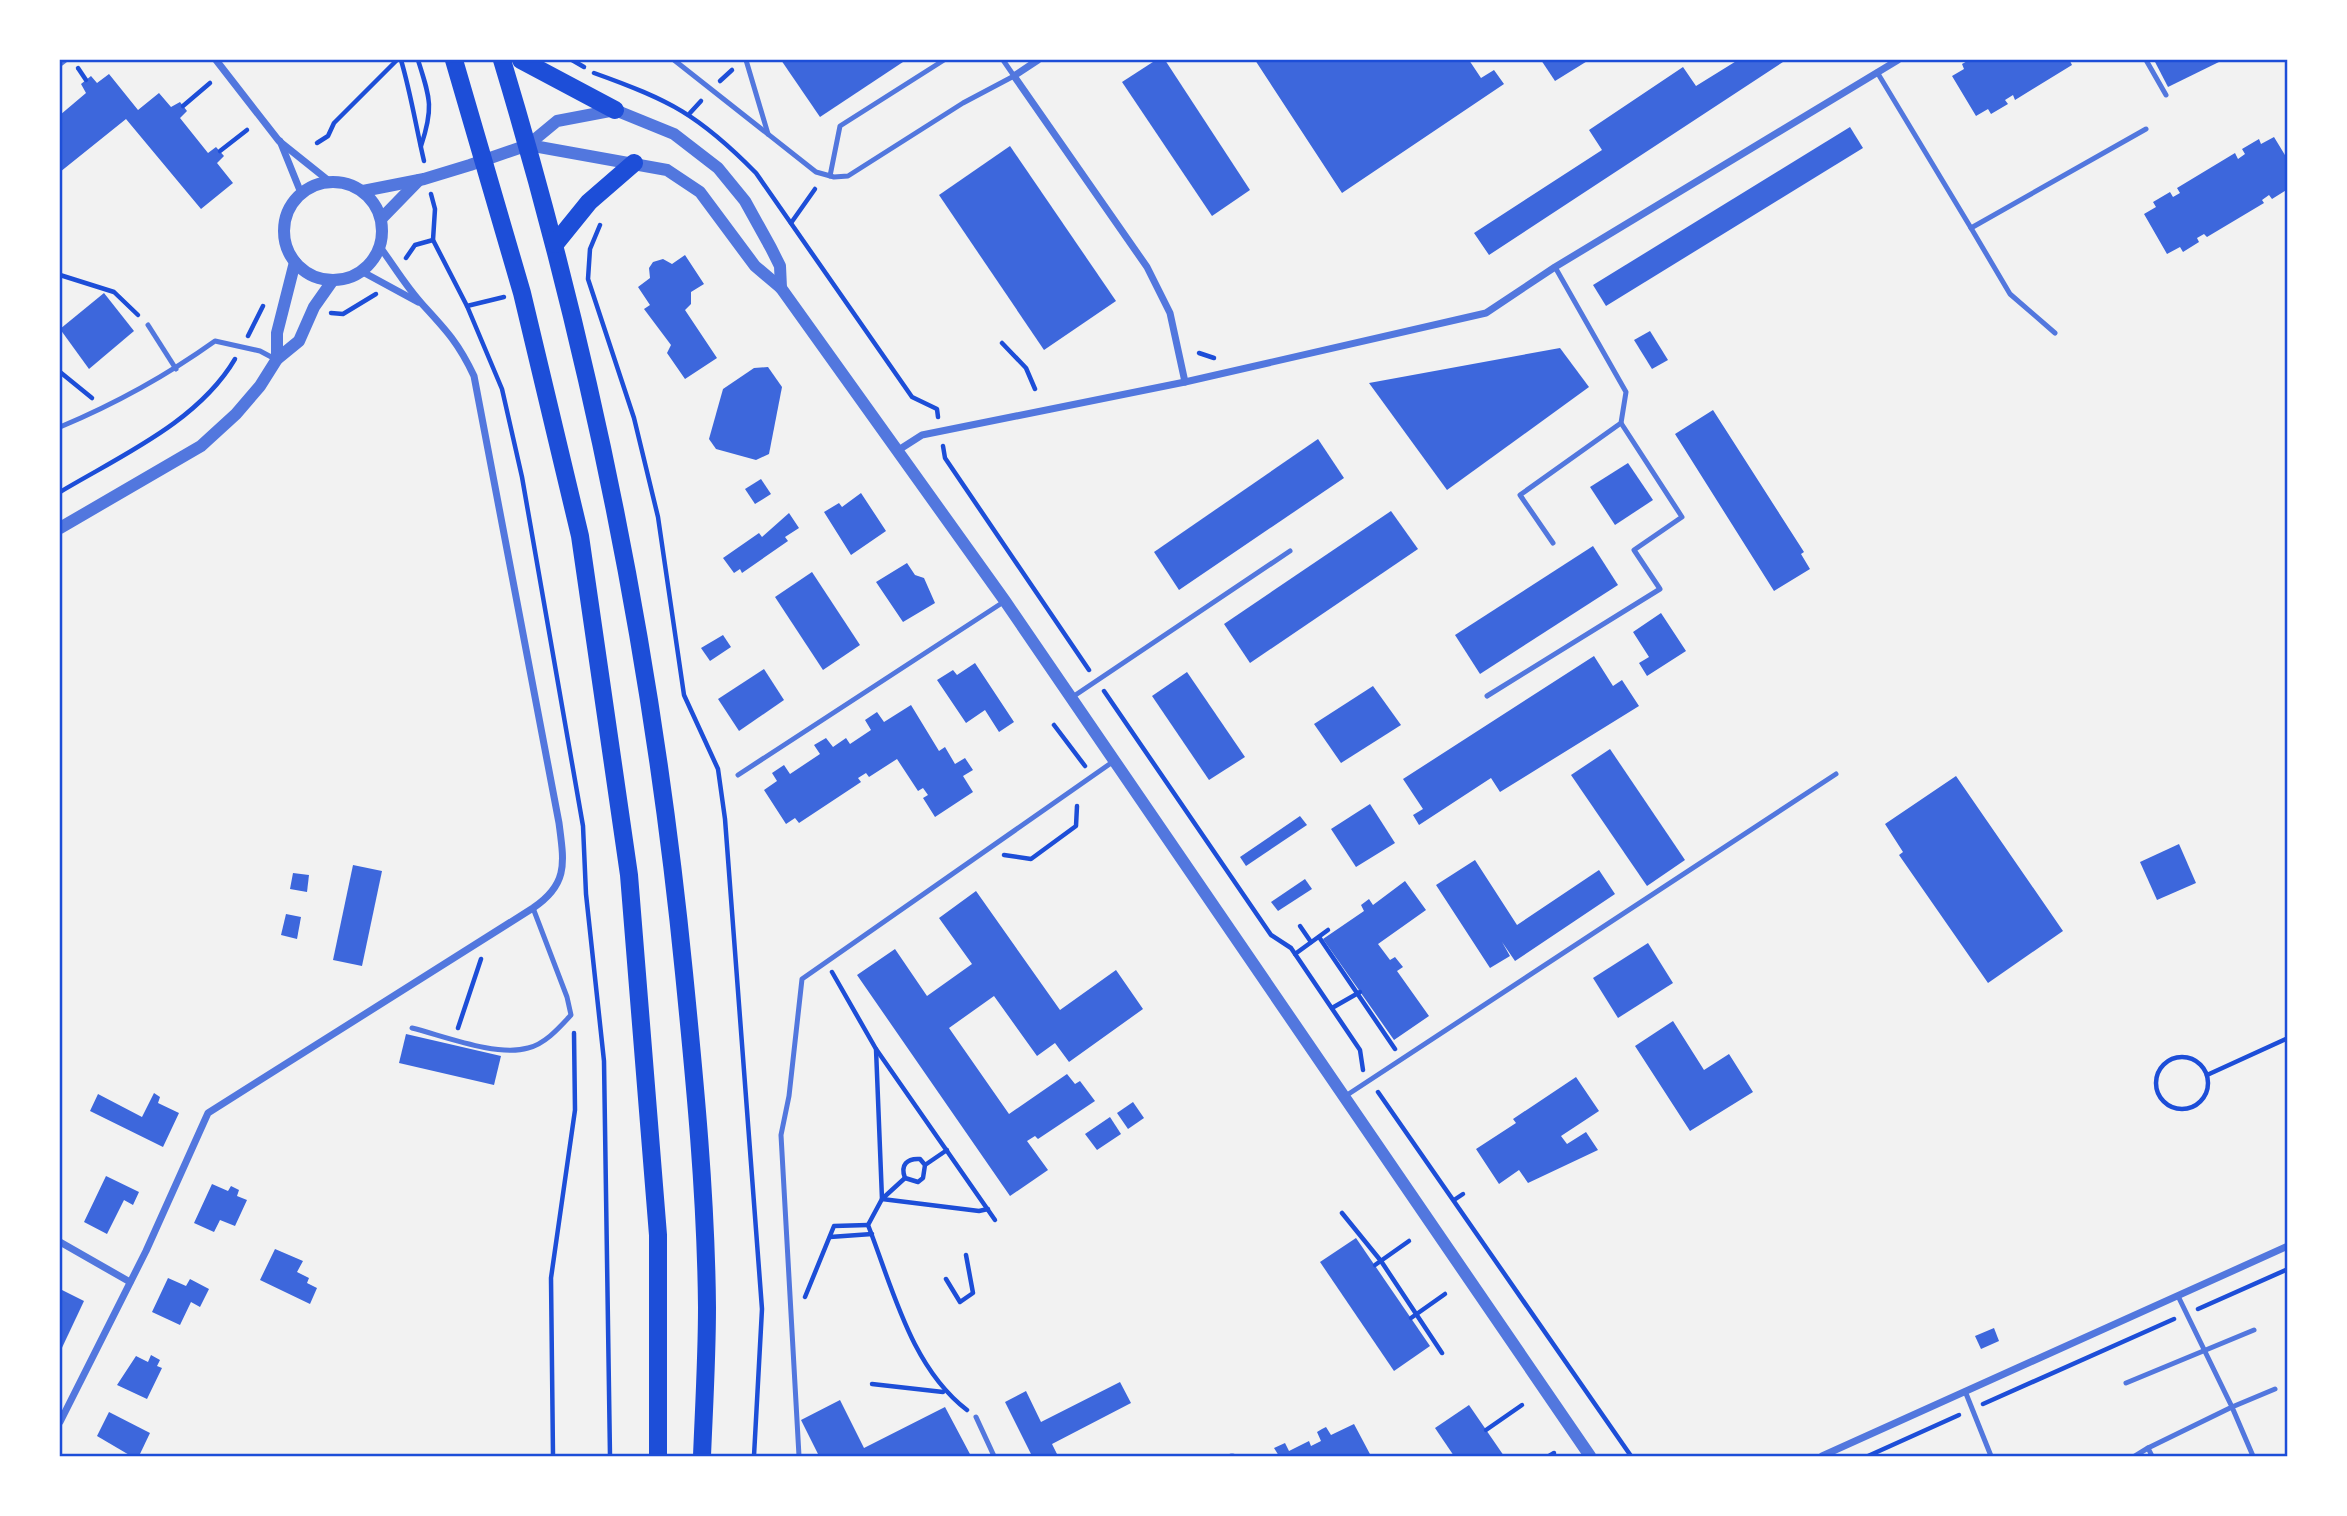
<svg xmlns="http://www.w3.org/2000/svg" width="2347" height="1516" font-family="Jost,sans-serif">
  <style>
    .building { fill: #3d67dc }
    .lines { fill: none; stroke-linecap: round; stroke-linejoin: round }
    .path { stroke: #1d4ed8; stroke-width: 4.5 }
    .service { stroke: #5277de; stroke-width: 5 }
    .minor { stroke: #5277de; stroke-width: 7 }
    .tertiary { stroke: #5277de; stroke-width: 12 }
    .primary { stroke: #1d4ed8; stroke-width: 18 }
    .neatline { fill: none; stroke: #1d4ed8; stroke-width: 2.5 }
  </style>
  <rect width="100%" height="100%" fill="#f2f2f2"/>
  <g class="building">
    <polygon points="781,60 906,60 820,117"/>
    <polygon points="1156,60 1165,60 1250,190 1212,216 1122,82"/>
    <polygon points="1255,60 1469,60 1481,78 1494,70 1504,84 1342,193"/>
    <polygon points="1541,60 1589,60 1555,81"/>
    <polygon points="1738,60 1786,60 1489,255 1474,233 1602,150 1589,130 1683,67 1696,86"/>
    <polygon points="1969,60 2073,60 2070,61 2072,65 2015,100 2013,95 2005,100 2008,104 1991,114 1988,109 1976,116 1952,76 1964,69 1962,64"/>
    <polygon points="2154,60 2223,60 2168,87"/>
    <polygon points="109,74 138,110 159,93 171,107 180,102 187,111 180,118 208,153 216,147 224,156 217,163 233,183 201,209 126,119 60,172 60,115 86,93 81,84 91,76 97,83"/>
    <polygon points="1850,127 1863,148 1606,306 1593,285"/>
    <polygon points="2274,137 2288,160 2288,189 2272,199 2269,195 2262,200 2264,203 2207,237 2204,234 2197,238 2199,242 2183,252 2180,247 2167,254 2144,214 2156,207 2153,202 2170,192 2173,197 2180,193 2177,188 2235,153 2238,159 2245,154 2242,149 2259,139 2261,144"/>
    <polygon points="1010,146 1116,301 1044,350 939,195"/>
    <polygon points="685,255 704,284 691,292 691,304 685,310 717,358 685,379 667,353 671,345 644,309 650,305 638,287 650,278 649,268 653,262 663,259 672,264"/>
    <polygon points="104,293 134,331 89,369 60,329"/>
    <polygon points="1650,331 1668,360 1652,369 1634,340"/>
    <polygon points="1560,348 1589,387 1447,490 1369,383"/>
    <polygon points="768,367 782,387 769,454 756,460 716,449 709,439 723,389 754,368"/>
    <polygon points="1713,410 1804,552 1801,554 1810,569 1774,591 1675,434"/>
    <polygon points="1318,439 1344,478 1179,590 1154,552"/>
    <polygon points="1628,463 1653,500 1615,525 1590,487"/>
    <polygon points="761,479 771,494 755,504 745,489"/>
    <polygon points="861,493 886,531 851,555 824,512 839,503 842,507"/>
    <polygon points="1391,511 1418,549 1250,663 1224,624"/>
    <polygon points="789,513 799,528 785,537 788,541 742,573 740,569 734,573 723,558 759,533 762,537"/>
    <polygon points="1593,546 1618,585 1480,674 1455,635"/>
    <polygon points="907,563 915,575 924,578 935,603 903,622 876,582"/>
    <polygon points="812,572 860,645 823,670 775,597"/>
    <polygon points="1661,613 1686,651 1647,676 1639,663 1649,657 1633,632"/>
    <polygon points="723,635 731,647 710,661 701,648"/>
    <polygon points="1594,656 1613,686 1622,680 1639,706 1500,792 1491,778 1419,825 1413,815 1423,809 1403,779"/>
    <polygon points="975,663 1014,722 999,732 985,710 966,723 937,680 953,670 957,675"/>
    <polygon points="764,669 784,700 739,731 718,699"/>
    <polygon points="1187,672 1245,757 1209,780 1152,696"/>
    <polygon points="1373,686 1401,725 1341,763 1314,724"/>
    <polygon points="911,705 939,751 945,747 955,764 965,758 973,770 963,776 973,792 935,817 923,798 928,795 923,788 918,791 897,759 869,777 866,773 858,778 861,782 799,823 795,818 786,824 764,790 777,781 772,773 784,765 790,774 820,754 814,745 826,738 833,747 846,738 850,744 871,730 865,720 877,712 884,722"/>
    <polygon points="1610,749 1685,860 1647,886 1571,775"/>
    <polygon points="1956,776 2063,931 1988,983 1899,855 1903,852 1885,824"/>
    <polygon points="1370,804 1395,843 1356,867 1331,829"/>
    <polygon points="1300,816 1307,825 1246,866 1240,857"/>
    <polygon points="2179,844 2196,883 2157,900 2140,862"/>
    <polygon points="1475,860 1517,925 1599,870 1615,894 1515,961 1502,942 1510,956 1490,968 1436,885"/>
    <polygon points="353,865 382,871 362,966 333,960"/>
    <polygon points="293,873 309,875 307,892 290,889"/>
    <polygon points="1305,879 1312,889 1278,911 1271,902"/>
    <polygon points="1405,881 1426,910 1378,944 1390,960 1395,957 1403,967 1397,971 1429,1016 1394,1040 1323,939 1364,911 1361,905 1369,899 1373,905"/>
    <polygon points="976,891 1060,1010 1116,970 1143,1009 1069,1062 1055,1043 1037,1056 994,996 949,1028 1009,1114 1067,1074 1075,1084 1080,1081 1095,1101 1038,1139 1035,1136 1027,1141 1048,1170 1010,1196 857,975 895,949 927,996 972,964 939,918"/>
    <polygon points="286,914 301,917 297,939 281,935"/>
    <polygon points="1648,943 1673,983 1618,1018 1593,978"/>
    <polygon points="1673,1021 1704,1070 1729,1054 1753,1092 1690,1131 1635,1046"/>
    <polygon points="406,1034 501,1056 494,1085 399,1063"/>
    <polygon points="1576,1077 1599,1111 1561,1136 1567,1144 1586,1132 1598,1150 1528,1183 1519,1170 1499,1184 1476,1149 1516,1123 1513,1119"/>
    <polygon points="154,1093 160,1097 158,1103 179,1113 163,1147 90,1111 98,1094 142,1117"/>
    <polygon points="1133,1102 1144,1118 1128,1129 1117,1113"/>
    <polygon points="1110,1117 1121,1134 1097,1150 1085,1134"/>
    <polygon points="106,1176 139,1192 133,1205 124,1200 107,1234 84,1222"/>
    <polygon points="212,1184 228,1191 231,1186 239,1190 237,1196 247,1200 235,1226 220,1220 214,1232 194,1223"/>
    <polygon points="1356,1238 1430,1346 1394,1371 1320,1262"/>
    <polygon points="275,1249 303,1261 297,1272 309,1278 307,1283 317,1288 310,1304 260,1280"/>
    <polygon points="168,1278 186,1286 190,1279 209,1289 200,1307 191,1302 180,1325 152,1312"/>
    <polygon points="60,1289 84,1301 60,1352"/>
    <polygon points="1994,1328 1999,1341 1981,1349 1975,1336"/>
    <polygon points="151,1355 160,1360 157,1366 162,1368 147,1399 117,1385 136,1356 148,1362"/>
    <polygon points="1120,1382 1131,1403 1052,1444 1058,1456 1032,1456 1005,1402 1026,1391 1041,1422"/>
    <polygon points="840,1400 864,1448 945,1407 971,1456 919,1456 918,1454 913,1456 819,1456 801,1420"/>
    <polygon points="1469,1405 1504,1456 1454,1456 1435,1428"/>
    <polygon points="109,1412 150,1433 139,1456 131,1456 97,1436"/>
    <polygon points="1354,1424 1371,1456 1279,1456 1274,1448 1285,1443 1289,1451 1309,1441 1311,1446 1321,1441 1317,1432 1322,1429 1326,1427 1331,1435"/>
  </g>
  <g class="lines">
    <g class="path">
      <path d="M401,60c10,34 15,67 23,101"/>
      <path d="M418,60c12,38 16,47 3,86"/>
      <polyline points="572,60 584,67"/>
      <polyline points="78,68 86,80"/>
      <path d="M594,73c76,27 105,42 162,100l156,224 25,12 1,8"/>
      <polyline points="720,81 732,70"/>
      <polyline points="183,106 210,83"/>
      <polyline points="690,113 701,101"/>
      <polyline points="317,143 328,136 334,123 397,60"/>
      <polyline points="220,151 247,130"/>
      <polyline points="431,194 435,209 433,240 467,306 502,389 522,477 583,826 586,894 604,1061 610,1456"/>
      <polyline points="791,223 815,189"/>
      <polyline points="600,225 590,249 588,279 634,418 658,517 684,695 718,769 725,819 762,1309 754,1456"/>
      <polyline points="406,258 415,245 433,240"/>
      <polyline points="60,275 114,292 138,315"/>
      <polyline points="467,306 504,297"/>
      <polyline points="331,313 343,314 376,294"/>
      <polyline points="248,336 263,306"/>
      <polyline points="1002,343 1026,368 1035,389"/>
      <polyline points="1199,353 1214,358"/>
      <polyline points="60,372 92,398"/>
      <polyline points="943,446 945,458 1089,670"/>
      <path d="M60,492c60,-36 138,-70 175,-133"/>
      <polyline points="1104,691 1271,935 1291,948 1360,1050 1363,1070"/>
      <polyline points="1054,725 1085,766"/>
      <polyline points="1004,855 1031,859 1076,826 1077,806"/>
      <polyline points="1300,926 1311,942"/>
      <polyline points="1319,937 1395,1049"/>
      <polyline points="1295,954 1328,930"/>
      <path d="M832,972l44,77 6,150 -14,26c25,64 43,142 99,185"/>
      <polyline points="1332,1008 1360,992"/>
      <polyline points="458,1028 481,959"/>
      <polyline points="876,1049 995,1220"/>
      <circle cx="2182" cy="1083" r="26"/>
      <polyline points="2207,1075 2288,1038"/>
      <polyline points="1378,1092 1631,1456"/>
      <path d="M925,1165l-5,-6c-13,-1 -20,6 -15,19l13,4 5,-4 2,-13 22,-15"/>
      <polyline points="905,1178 882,1199 979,1211 988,1209"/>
      <polyline points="1454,1200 1463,1194"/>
      <polyline points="1342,1213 1381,1261 1442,1353"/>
      <polyline points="830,1237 872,1234"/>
      <polyline points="1375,1265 1409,1241"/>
      <polyline points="946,1279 960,1302 973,1293 966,1255"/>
      <polyline points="805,1297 834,1226 868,1225"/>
      <polyline points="2198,1309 2288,1269"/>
      <polyline points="1411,1318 1445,1294"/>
      <polyline points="872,1384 943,1392"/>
      <polyline points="1983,1404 2174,1319"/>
      <polyline points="1486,1430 1522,1405"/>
      <polyline points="553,1456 551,1278 575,1110 574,1033"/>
      <polyline points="1549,1456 1554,1453"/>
      <polyline points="1868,1456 1959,1415"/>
    </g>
    <g class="service">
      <polyline points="674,60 816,172 834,177 848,176 963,103 1014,76 1003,60"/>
      <polyline points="746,60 768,134"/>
      <polyline points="2146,60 2166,95"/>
      <polyline points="1877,72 1971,228 2146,129"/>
      <polyline points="830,176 840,126 944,60"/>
      <polyline points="1971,228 2010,294 2055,333"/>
      <polyline points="148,325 176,369"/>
      <path d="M60,427c55,-23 106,-51 155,-86l45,10 15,8"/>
      <polyline points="1553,543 1520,495 1621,423 1626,392 1555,267"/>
      <polyline points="1487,696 1660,589 1634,550 1682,517 1621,423"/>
      <polyline points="1071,698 1290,551"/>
      <polyline points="738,775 1005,601"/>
      <path d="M412,1028c32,8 85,29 116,20 17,-4 31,-20 43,-33l-4,-18 -34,-89"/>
      <polyline points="1344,1097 1836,774"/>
      <polyline points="2126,1383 2254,1330"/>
      <polyline points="1965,1391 1991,1456"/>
      <polyline points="976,1417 994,1456"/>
      <polyline points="799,1456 781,1135 789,1096 802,979 1114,761"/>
      <polyline points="1231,1456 1233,1456"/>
      <polyline points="2135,1456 2148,1448"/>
      <polyline points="2152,1456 2148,1448 2232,1407 2178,1296"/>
      <polyline points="2253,1456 2232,1407 2275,1389"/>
    </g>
    <g class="minor">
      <polyline points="216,60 279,141 329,181"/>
      <polyline points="1038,60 1014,76 1147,267 1170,313 1185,382"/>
      <polyline points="60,63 64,60"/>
      <polyline points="280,141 301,193"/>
      <polyline points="361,271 418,302"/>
      <polyline points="897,451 922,435 1185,382 1486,313 1555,267 1898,60"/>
      <polyline points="60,1242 130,1282"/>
      <path d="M60,1422l86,-171 62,-138 325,-205c36,-24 31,-46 26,-85l-85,-447c-15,-32 -27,-45 -51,-71 -16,-17 -29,-39 -43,-58"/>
      <polyline points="1822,1456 2288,1246"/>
    </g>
    <g class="tertiary">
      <polyline points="528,145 667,170 700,192 755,266 781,288 1005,601 1590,1456"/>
      <circle cx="333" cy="231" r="49"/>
      <polyline points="363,191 424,179 470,165 528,145 557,121 615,110 674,134 718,168 745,201 771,248 780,266 781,288"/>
      <polyline points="381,219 419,180"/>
      <polyline points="277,359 277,333 295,262"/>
      <polyline points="60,528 201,446 236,414 260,386 277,359 299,341 314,307 333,280"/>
    </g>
    <g class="primary">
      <polyline points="454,60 522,293 580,536 629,875 658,1235 658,1456"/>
      <path d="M502,60c91,301 151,599 182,913 11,110 22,223 23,334 0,50 -3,100 -5,149"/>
      <polyline points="521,60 615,110"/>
      <polyline points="555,244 589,202 634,163"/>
    </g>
  </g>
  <rect width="2347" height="1516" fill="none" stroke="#ffffff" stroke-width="122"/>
  <rect x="61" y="61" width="2225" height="1394" class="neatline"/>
</svg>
